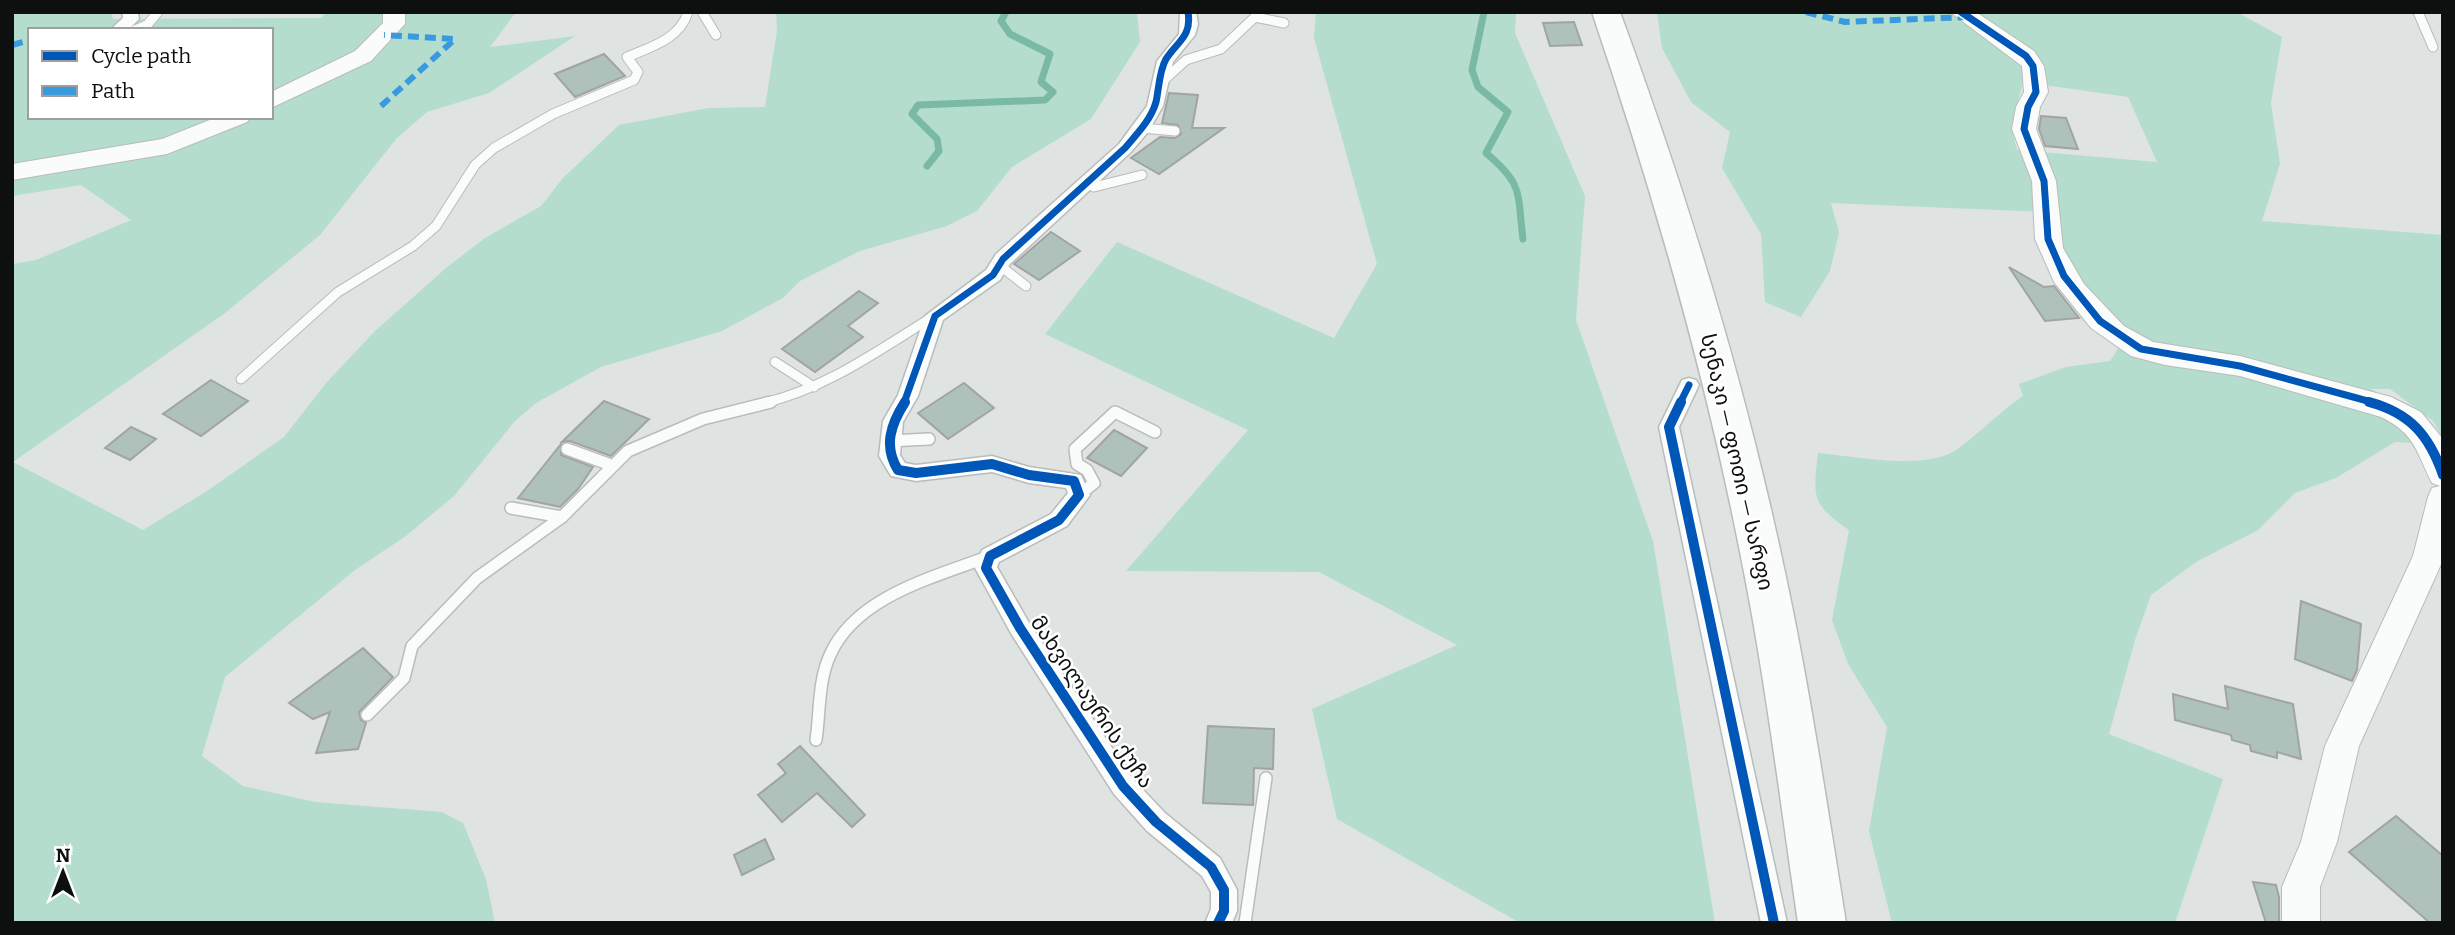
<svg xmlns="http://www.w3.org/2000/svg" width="2455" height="935" font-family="Bitter,'Noto Sans Georgian',serif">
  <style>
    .green { fill: #b4ddcd; fill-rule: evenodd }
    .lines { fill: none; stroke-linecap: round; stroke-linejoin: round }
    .stream { stroke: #7ab9a3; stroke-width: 7 }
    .building { fill: #aec1ba; stroke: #a1a4a3; stroke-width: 2 }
    .lane-far1-casing { stroke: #b8bcba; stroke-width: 11 }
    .lane-casing { stroke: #b8bcba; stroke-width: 14 }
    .street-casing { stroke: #b8bcba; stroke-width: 3 }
    .secondary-casing { stroke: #b8bcba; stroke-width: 2 }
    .highway-casing { stroke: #b8bcba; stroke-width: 3 }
    .lane-far1 { stroke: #fafbfb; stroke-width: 9 }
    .lane { stroke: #fafbfb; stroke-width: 11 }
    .street { fill: #fafbfb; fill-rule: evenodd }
    .secondary { fill: #fafbfb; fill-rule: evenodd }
    .highway { fill: #fafbfb; fill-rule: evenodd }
    .quiet { stroke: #3a9ade; stroke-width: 6; stroke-dasharray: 11 6; stroke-linecap: butt }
    .cycleway-far1-casing { stroke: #fff; stroke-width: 10 }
    .cycleway-casing { stroke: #fff; stroke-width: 14 }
    .cycleway-far1 { stroke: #0057b8; stroke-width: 7 }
    .cycleway { stroke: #0057b8; stroke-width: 10 }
    .labels { text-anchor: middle; stroke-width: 5; stroke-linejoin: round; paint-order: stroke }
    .street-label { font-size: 21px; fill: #0e100f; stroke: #fff }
  </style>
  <rect width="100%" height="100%" fill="#dfe4e2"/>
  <g class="green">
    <path d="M12,12h99l2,7 209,-1 3,-6h191l-26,35 85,-11 -86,57 -62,19 -31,27 -76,96 -95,78 -212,149 130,68 64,-39 77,-54 43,-55 48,-51 71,-63 39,-30 56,-32 22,-28 56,-53 89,-17 57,-1 12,-76 -1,-19h361l3,30 -49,77 -79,48 -35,44 -30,15 -87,25 -60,30 -17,17 -61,33 -121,36 -65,36 -21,18 -61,75 -48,40 -51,34 -130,107 -23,79 41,30 72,16 127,10 21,11 23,56 9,44h-483v-659l24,-4 95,-40 -50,-35 -69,11zM30,30h241v87h-241z"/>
    <polygon points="1316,12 1516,12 1515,33 1585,196 1576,320 1653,541 1715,923 1520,923 1337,819 1312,709 1457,645 1319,572 1126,571 1248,430 1045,334 1117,242 1334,338 1377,264 1314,38"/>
    <path d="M1657,12h580l45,25 -11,66 9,61 -18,57 181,14v203l-10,-17 -43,-32h-19l34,23 26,32 -36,-2 -59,36 -41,15 -37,37 -62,32 -45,33 -16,45 -26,94 114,45 -48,144h-283l-23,-92 18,-104 -39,-63 -16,-44 17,-90c-38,-26 -36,-33 -31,-77 36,3 107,18 138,-3 23,-16 43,-38 67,-54l-4,-12 47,-17 44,-6 17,-26 -30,-19 -43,-80 -9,-24 -214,-9 8,30 -9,38 -29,46 -36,-15 -4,-68 -39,-66 8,-36 -39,-30 -29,-54zM2023,82l105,15 29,65 -140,-12 -6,-23z"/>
  </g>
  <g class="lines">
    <g class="stream">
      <path d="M1484,12l-12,58 6,17 30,25 -22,41c38,32 31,39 37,86"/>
      <polyline points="927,166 939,151 937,139 912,114 918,105 1045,100 1053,92 1041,82 1050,54 1010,34 1001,21 1006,12"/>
    </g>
  </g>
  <g class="building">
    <polygon points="1574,22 1582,45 1550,46 1543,23"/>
    <polygon points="604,54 625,76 575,97 555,74"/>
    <polygon points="1169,93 1198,95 1192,128 1224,128 1159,174 1131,158 1160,137 1175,138 1181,134 1178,125 1162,123"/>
    <polygon points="2041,116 2066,118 2078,149 2045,146 2039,129"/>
    <polygon points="1051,232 1080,251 1039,280 1014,264"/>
    <polygon points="2009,267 2044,287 2054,286 2079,318 2045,321"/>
    <polygon points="859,291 878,303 848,326 863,337 815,372 782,349"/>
    <polygon points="211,380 248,401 201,436 163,414"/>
    <polygon points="964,383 994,408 948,439 918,413"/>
    <polygon points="604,401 649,419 611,456 570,441 562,442"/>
    <polygon points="131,427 156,439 130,460 105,448"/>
    <polygon points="1114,430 1147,448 1121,476 1087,458"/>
    <polygon points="561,444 561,455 593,467 578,489 560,507 518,498"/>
    <polygon points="2301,601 2361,624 2357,670 2352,681 2295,659"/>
    <polygon points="363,648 393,677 359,712 361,720 366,723 358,749 316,753 330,712 313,719 289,703"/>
    <polygon points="2225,686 2293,704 2301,759 2277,752 2277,758 2251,751 2250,745 2232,740 2231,735 2175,720 2173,694 2228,709"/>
    <polygon points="1208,726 1274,729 1273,769 1254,768 1253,805 1203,803"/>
    <polygon points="800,746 865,815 852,827 817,793 782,822 758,795 786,773 778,764"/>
    <polygon points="2396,816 2443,856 2443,923 2430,923 2349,852"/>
    <polygon points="765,839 774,859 742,875 734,855"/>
    <polygon points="2253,882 2276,885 2279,897 2279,923 2266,923"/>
  </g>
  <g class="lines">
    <defs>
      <g id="lane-far1">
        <polyline points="702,12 716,35"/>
        <polyline points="2418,12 2433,47"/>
        <polyline points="135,30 147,25 158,12"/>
        <polyline points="1163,81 1186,60 1221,49 1255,17 1284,23"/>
        <polyline points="1142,128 1175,131"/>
        <polyline points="1085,182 1094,187 1142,175"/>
        <polyline points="999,265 1026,286"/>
        <polyline points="775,362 814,387"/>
        <path d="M241,379l97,-87 75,-46 23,-20 39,-61 19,-17 59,-34 81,-34 4,-8 -11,-15c24,-10 53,-18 61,-45"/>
        <path d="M764,403c63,-15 115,-53 170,-87"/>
      </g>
      <g id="lane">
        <polyline points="889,441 929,439"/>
        <polyline points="567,449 611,465"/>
        <polyline points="1079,495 1094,483 1087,470 1077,464 1075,449 1115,412 1155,432"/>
        <polyline points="511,508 562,517"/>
        <polyline points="367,715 404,678 412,646 477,578 562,517 628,451 703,419 771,402"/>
        <path d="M816,740c4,-27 2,-59 14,-85 26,-59 105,-78 160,-99"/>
        <polyline points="1245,923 1266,778"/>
      </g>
      <g id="street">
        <polygon points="122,12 138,12 139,19 128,30 110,30 123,18"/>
        <polygon points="1180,12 1196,12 1198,24 1195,35 1173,62 1163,106 1148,132 1131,152 1010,264 1000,280 943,320 918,396 903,422 900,455 905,463 916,465 992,456 1029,467 1081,475 1090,495 1067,526 999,562 997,567 1028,621 1132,778 1165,813 1220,858 1237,890 1237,911 1232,923 1205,923 1211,909 1211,892 1202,876 1147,831 1114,794 1012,635 975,568 982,550 1051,514 1068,493 1066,488 1029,483 992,472 916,481 891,476 879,456 883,421 898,395 925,316 986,270 996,254 1119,144 1147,106 1157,61 1179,34"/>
        <polygon points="1689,378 1696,380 1699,385 1679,427 1787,923 1761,923 1659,427 1682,380"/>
      </g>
      <g id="secondary">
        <polygon points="383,12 405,12 405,24 371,61 271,108 271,92 355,51 383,23"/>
        <path d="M1950,12h26l58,39 10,15 4,26 -8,15 -4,22 20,52 7,67 21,36 40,42 29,16 87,14 151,41 30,15 22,27v121l-84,186 -22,96 -17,45v36h-38v-36l19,-45 24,-96 88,-190 15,-59 4,-9 8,-2 -8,-3c-16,-31 -16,-49 -51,-66l-141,-41 -75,-11 -34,-9 -40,-28 -37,-46 -19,-43 -3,-58 -20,-52 4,-22 8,-15 -2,-26z"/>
        <polygon points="217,117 251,117 247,122 167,154 12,180 12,164 162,139"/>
      </g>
      <path id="highway" d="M1592,12h28c65,177 121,357 161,542 27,122 45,245 65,369h-48c-18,-124 -33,-248 -58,-371 -36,-183 -88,-363 -148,-540z"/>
    </defs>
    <use href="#lane-far1" class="lane-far1-casing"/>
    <use href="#lane" class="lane-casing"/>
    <use href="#street" class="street-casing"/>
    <use href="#secondary" class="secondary-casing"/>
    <use href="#highway" class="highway-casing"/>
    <use href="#lane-far1" class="lane-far1"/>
    <use href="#lane" class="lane"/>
    <use href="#street" class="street"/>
    <use href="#secondary" class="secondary"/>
    <use href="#highway" class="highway"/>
    <g class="quiet">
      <polyline points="1806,12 1845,22 1967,17"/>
      <polyline points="12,45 30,40"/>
      <polyline points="381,106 455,39 384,35"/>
    </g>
    <defs>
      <g id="cycleway-far1">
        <polyline points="1961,12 2026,56 2033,66 2036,92 2028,107 2024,129 2044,181 2048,239 2064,276 2100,321 2141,349 2240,366 2375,403"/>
        <path d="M904,403l31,-87 58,-41 10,-16 122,-111c11,-13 26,-28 31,-46 3,-13 3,-31 10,-43 12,-18 26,-23 22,-47"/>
        <polyline points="1680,403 1689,385"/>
      </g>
      <g id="cycleway">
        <path d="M905,402c-14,22 -22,44 -7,68l18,3 76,-9 37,11 45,6 5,14 -20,25 -69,36 -4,12 34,60 103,158 33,36 55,45 13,23v21l-6,12"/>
        <polyline points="1681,402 1669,427 1774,923"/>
        <path d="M2369,402c41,11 60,33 74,73"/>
      </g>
    </defs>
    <use href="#cycleway-far1" class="cycleway-far1-casing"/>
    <use href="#cycleway" class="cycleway-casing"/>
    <use href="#cycleway-far1" class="cycleway-far1"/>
    <use href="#cycleway" class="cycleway"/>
  </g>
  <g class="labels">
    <g class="street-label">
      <text transform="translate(1737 462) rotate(77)" y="7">სენაკი — ფოთი — სარფი</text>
      <text transform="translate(1092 702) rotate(56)" y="7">მახვილაურის ქუჩა</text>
    </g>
  </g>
  <rect width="2455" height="935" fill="none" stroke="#0e100f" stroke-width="28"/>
  <rect x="28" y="28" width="245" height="91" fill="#ffffff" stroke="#9f9f9f" stroke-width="2"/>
  <rect x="42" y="51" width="35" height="10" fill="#0057b8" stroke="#9f9f9f" stroke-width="2"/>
  <text x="91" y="63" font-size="21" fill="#0e100f">Cycle path</text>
  <rect x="42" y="86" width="35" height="10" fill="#3a9ade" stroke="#9f9f9f" stroke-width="2"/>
  <text x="91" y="98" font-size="21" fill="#0e100f">Path</text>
  <g transform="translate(63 872)" stroke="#ffffff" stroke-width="5" paint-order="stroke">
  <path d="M0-5L12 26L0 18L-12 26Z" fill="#0e100f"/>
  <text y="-10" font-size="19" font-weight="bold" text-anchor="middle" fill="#0e100f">N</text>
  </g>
</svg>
